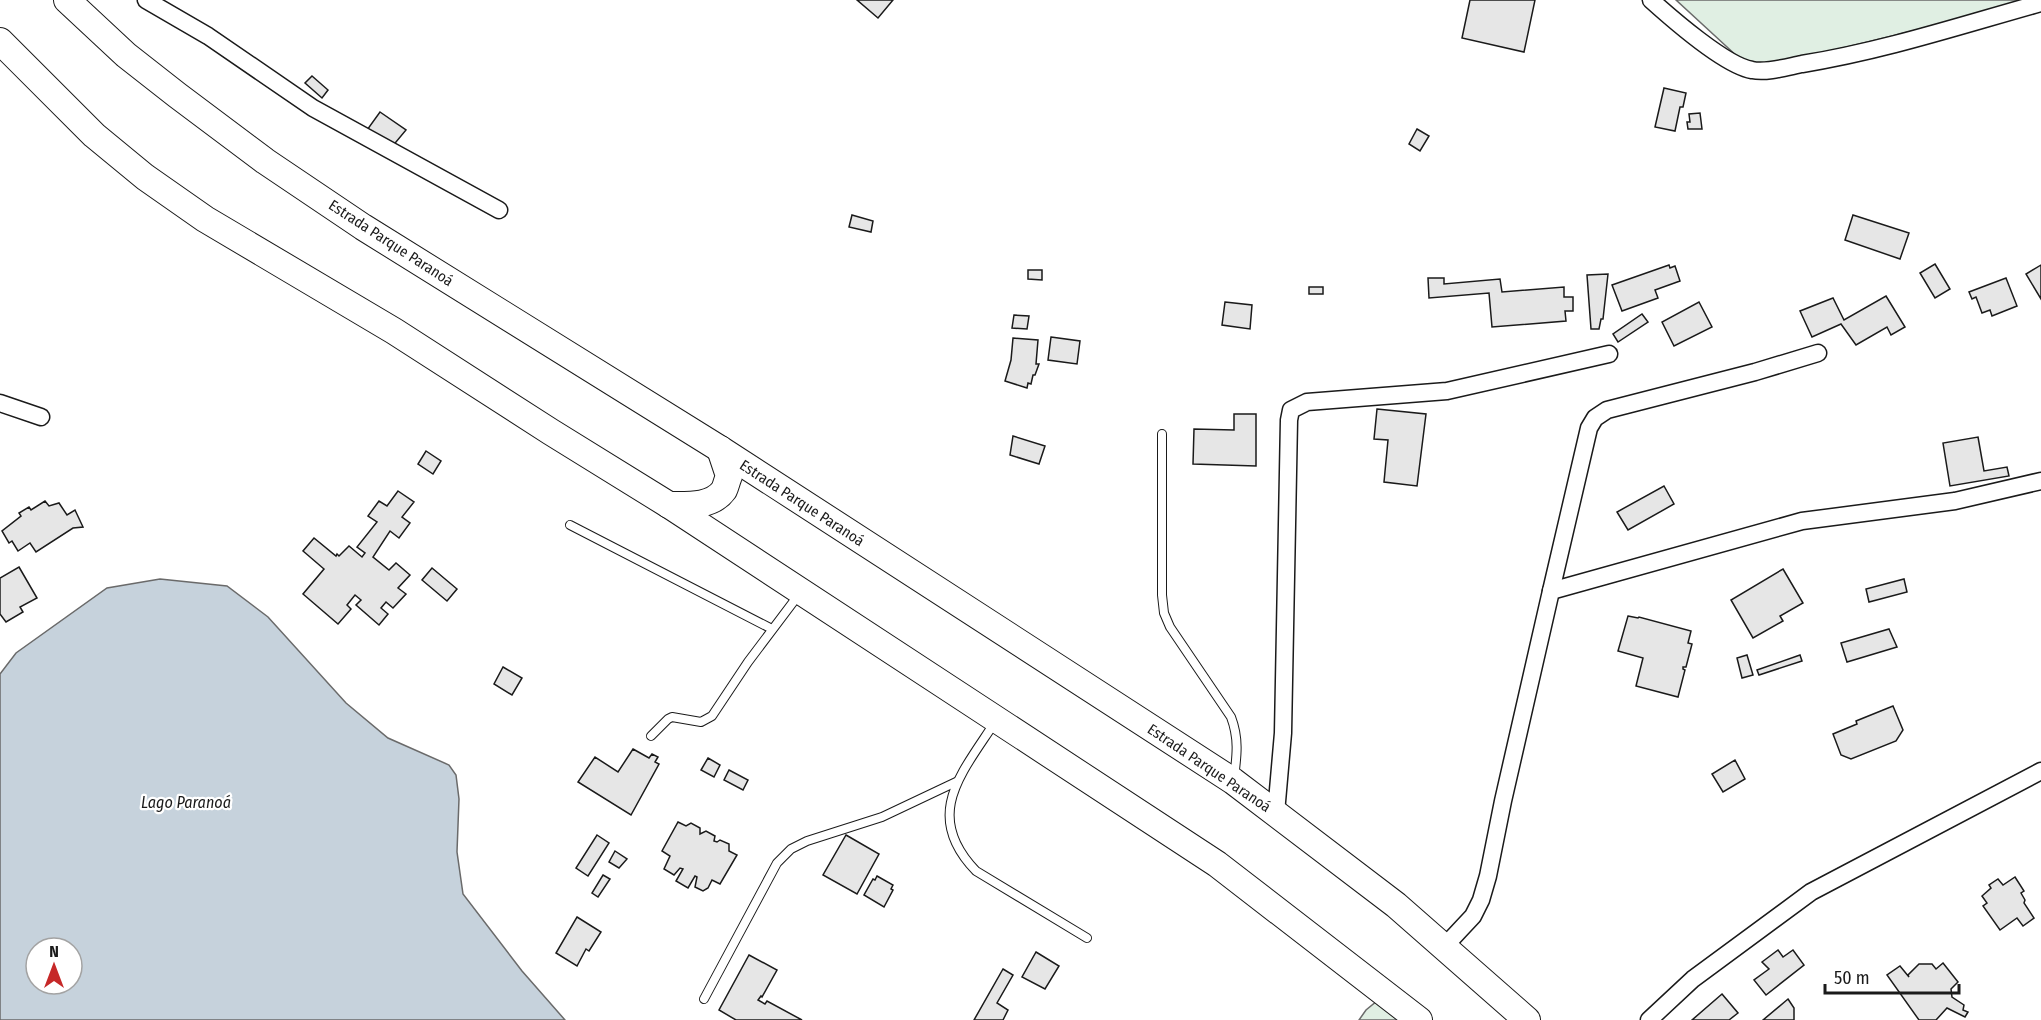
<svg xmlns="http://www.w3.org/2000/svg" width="2041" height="1020" font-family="'Fira Sans Condensed',sans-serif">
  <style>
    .green { fill: #e0efe3; stroke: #6a6a6a; stroke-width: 1.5 }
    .water { fill: #c6d2dc; stroke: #6a6a6a; stroke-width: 1.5; fill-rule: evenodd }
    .building { fill: #e6e6e6; stroke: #1a1a1a; stroke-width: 1.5 }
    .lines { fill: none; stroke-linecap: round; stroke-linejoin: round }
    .service-casing { stroke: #1a1a1a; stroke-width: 10 }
    .minor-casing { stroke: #1a1a1a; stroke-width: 19 }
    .primary-casing { stroke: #1a1a1a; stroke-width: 28 }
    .service { stroke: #fff; stroke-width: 8 }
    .minor { stroke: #fff; stroke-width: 16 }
    .primary { stroke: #fff; stroke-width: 26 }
    .labels { text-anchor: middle; stroke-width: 4.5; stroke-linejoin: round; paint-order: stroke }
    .street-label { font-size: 15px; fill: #1a1a1a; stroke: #fff }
    .water-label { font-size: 16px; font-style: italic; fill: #1a1a1a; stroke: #fff }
  </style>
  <rect width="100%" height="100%" fill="#fff"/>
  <g class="green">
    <polygon points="1676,0 2039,0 1752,70"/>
    <polygon points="1377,1001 1398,1020 1359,1020 1366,1010"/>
  </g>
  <path class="water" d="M160,579l67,7 41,31 78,86 42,35 61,27 7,10 3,24 -2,53 6,42 59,77 43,49h-565v-346l16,-21 91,-65zM36,948h36v36h-36z"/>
  <g class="building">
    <polygon points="857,0 893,0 878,18"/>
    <polygon points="1470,0 1535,0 1524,52 1462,38"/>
    <polygon points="312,76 328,90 322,98 305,83"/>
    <polygon points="1664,88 1686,93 1683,107 1680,107 1675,131 1655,127"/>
    <polygon points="380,112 406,130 391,148 367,130"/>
    <polygon points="1700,113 1702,129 1688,129 1687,122 1690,122 1689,114"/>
    <polygon points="1417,129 1429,136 1420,151 1409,144"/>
    <polygon points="852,215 873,221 871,232 849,227"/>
    <polygon points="1853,215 1909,233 1900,259 1845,240"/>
    <polygon points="1935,264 1950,289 1935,298 1920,273"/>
    <polygon points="1669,265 1670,268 1675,266 1680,281 1655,290 1658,298 1622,311 1612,285"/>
    <polygon points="2041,265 2041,299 2026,274"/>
    <polygon points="1028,270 1042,270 1042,280 1028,279"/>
    <polygon points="1608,274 1603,319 1601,319 1599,329 1591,329 1587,275"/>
    <polygon points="1428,278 1444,278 1444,284 1500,279 1502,292 1564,287 1564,297 1573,297 1573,311 1565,311 1566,321 1492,327 1489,293 1429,298"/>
    <polygon points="2006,278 2017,306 1992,316 1990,310 1982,313 1976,297 1972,299 1969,292"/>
    <rect x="1309" y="287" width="14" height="7"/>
    <polygon points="1886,296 1905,327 1891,335 1887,327 1856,345 1841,324 1812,337 1800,311 1833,298 1844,320"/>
    <polygon points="1225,302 1252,305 1250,329 1222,325"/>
    <polygon points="1699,302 1712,327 1674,346 1662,322"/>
    <polygon points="1642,314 1648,322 1618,342 1613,334"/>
    <polygon points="1014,315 1029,316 1027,329 1012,328"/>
    <polygon points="1051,337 1080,341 1077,364 1048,360"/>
    <polygon points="1013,338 1038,340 1036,364 1039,364 1035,375 1033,375 1031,384 1028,383 1027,388 1005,381 1011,360"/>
    <polygon points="1377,409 1426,414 1417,486 1384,482 1388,440 1374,439"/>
    <polygon points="1234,414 1256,414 1256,466 1193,464 1194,429 1234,430"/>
    <polygon points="1013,436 1045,446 1039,464 1010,455"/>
    <polygon points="1978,437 1984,471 2007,467 2009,476 1950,486 1943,443"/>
    <polygon points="426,451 441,461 433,474 418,464"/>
    <polygon points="1664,486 1674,504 1628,530 1617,512"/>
    <polygon points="398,491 414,502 402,517 410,523 399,538 390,531 373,557 389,570 396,563 410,575 398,588 406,594 393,608 386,602 381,608 388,614 379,625 356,605 361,600 355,595 347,605 351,609 338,624 303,594 324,569 303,551 314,538 336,556 337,554 339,556 349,546 362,557 365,553 357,547 377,522 368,516 379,501 387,506"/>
    <polygon points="45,501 49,506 59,503 67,515 75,510 83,527 73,528 36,552 30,543 18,551 12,541 9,543 2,531 21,516 19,513 29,507 31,510"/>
    <polygon points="19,567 37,598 20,607 23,612 6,622 0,614 0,578"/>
    <polygon points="432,568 457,589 447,601 422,580"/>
    <polygon points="1783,569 1803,603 1780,616 1783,621 1753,638 1731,600"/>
    <polygon points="1904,579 1907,592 1869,602 1866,589"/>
    <polygon points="1628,616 1638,618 1639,617 1691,631 1688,643 1692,644 1686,667 1683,667 1683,669 1685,670 1678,697 1636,686 1643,658 1618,651"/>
    <polygon points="1889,629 1897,647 1847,662 1841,643"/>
    <polygon points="1747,655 1753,675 1742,678 1737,658"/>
    <polygon points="1800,655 1802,661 1759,675 1757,670"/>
    <polygon points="503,667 522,678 512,695 494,684"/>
    <polygon points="1893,706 1903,730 1896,741 1851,759 1841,755 1833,734 1857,724 1856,721"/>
    <polygon points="633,749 649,758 652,754 658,757 655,762 659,764 631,815 578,782 595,757 618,772"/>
    <polygon points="708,758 720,765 714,777 701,770"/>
    <polygon points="1735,760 1745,779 1723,792 1712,774"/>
    <polygon points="729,770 748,780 743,790 724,780"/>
    <polygon points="678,822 686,826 691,823 700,828 700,834 706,831 715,836 714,841 717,842 720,840 729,844 729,851 737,855 720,884 712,880 708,888 703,891 695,887 697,877 695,876 688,888 676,881 683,869 680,868 674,875 664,869 670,856 662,851"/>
    <polygon points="597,835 609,843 588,876 576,868"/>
    <polygon points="846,835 879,854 857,894 823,875"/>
    <polygon points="615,851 627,859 619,868 609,862"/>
    <polygon points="603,875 610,879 598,897 592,893"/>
    <polygon points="877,876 893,885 891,889 893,890 884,907 864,895 873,879 875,880"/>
    <polygon points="2015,877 2024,891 2021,893 2025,900 2024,903 2034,918 2023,926 2017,918 2000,930 1983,906 1987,903 1982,896 1991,888 1989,885 1998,879 2003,885"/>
    <polygon points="577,917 601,932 589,951 586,949 577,966 556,953"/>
    <polygon points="1778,950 1783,957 1793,950 1804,965 1766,995 1754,980 1769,969 1762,962"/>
    <polygon points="1036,952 1059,966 1045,989 1022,977"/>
    <polygon points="749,955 777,970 762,997 761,996 758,1000 765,1004 767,1001 802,1020 736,1020 719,1010"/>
    <polygon points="1943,963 1958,982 1951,989 1952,997 1964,1005 1963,1010 1968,1012 1965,1017 1947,1008 1936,1020 1919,1020 1887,975 1900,966 1909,977 1908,975 1919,964 1932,964 1936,969"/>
    <polygon points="1003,969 1013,975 997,1003 1008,1010 1003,1020 974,1020"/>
    <polygon points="1722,994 1738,1013 1729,1020 1692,1020"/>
    <polygon points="1788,999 1794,1008 1794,1020 1763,1020"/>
  </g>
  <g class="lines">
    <defs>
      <g id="service">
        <path d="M1162,434v161l2,18 6,14 61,90c8,21 6,38 3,61"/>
        <polyline points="570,525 772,629"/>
        <path d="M995,722c-33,51 -73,93 -19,149l111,67"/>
        <polyline points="651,736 668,719 672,717 701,722 712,716 748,662 800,593"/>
        <polyline points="704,999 777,863 791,849 807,841 882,817 956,782"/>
      </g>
      <g id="minor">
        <polyline points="146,0 208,36 313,108 499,210"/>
        <path d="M1651,0c20,18 75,66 101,70 15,3 35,-3 50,-6 81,-13 160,-39 239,-61"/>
        <polyline points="0,403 41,417"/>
        <polyline points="1551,591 1589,428 1595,418 1607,410 1755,372 1818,353"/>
        <polyline points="1276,813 1283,733 1289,420 1291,410 1307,402 1447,391 1609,354"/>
        <polyline points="1444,947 1473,916 1481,900 1488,876 1503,801 1551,591 1802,521 1955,501 2041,481"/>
        <polyline points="1649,1020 1693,979 1811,892 2041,771"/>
      </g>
      <g id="primary">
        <polyline points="67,0 126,55 177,95 265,161 363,227 720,449 1233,781 1396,905 1527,1020"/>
        <polyline points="0,41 94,135 145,177 205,219 394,331 551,432 669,505 1217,864 1419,1020"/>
        <path d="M669,505c18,0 43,2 55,-15 2,-4 3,-10 5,-14l-9,-27"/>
      </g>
    </defs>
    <use href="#service" class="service-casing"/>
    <use href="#minor" class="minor-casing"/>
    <use href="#primary" class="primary-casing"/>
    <use href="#service" class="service"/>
    <use href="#minor" class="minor"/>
    <use href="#primary" class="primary"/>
  </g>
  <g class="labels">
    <g class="street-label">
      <text transform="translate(391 243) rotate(33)" y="5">Estrada Parque Paranoá</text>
      <text transform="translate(802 503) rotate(33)" y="5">Estrada Parque Paranoá</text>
      <text transform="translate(1209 768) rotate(34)" y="5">Estrada Parque Paranoá</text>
    </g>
    <g class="water-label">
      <text x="186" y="808">Lago Paranoá</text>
    </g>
  </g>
  <g transform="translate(54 966)"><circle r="28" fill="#ffffff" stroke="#a3a3a3" stroke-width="1.5"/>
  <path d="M0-4.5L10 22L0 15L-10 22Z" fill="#c62828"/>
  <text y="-9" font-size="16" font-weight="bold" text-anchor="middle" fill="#1a1a1a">N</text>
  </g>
  <path d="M1825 984v9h134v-9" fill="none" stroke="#1a1a1a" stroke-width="3"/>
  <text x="1834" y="984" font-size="18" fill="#1a1a1a" stroke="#ffffff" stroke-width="4.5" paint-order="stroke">50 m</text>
</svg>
